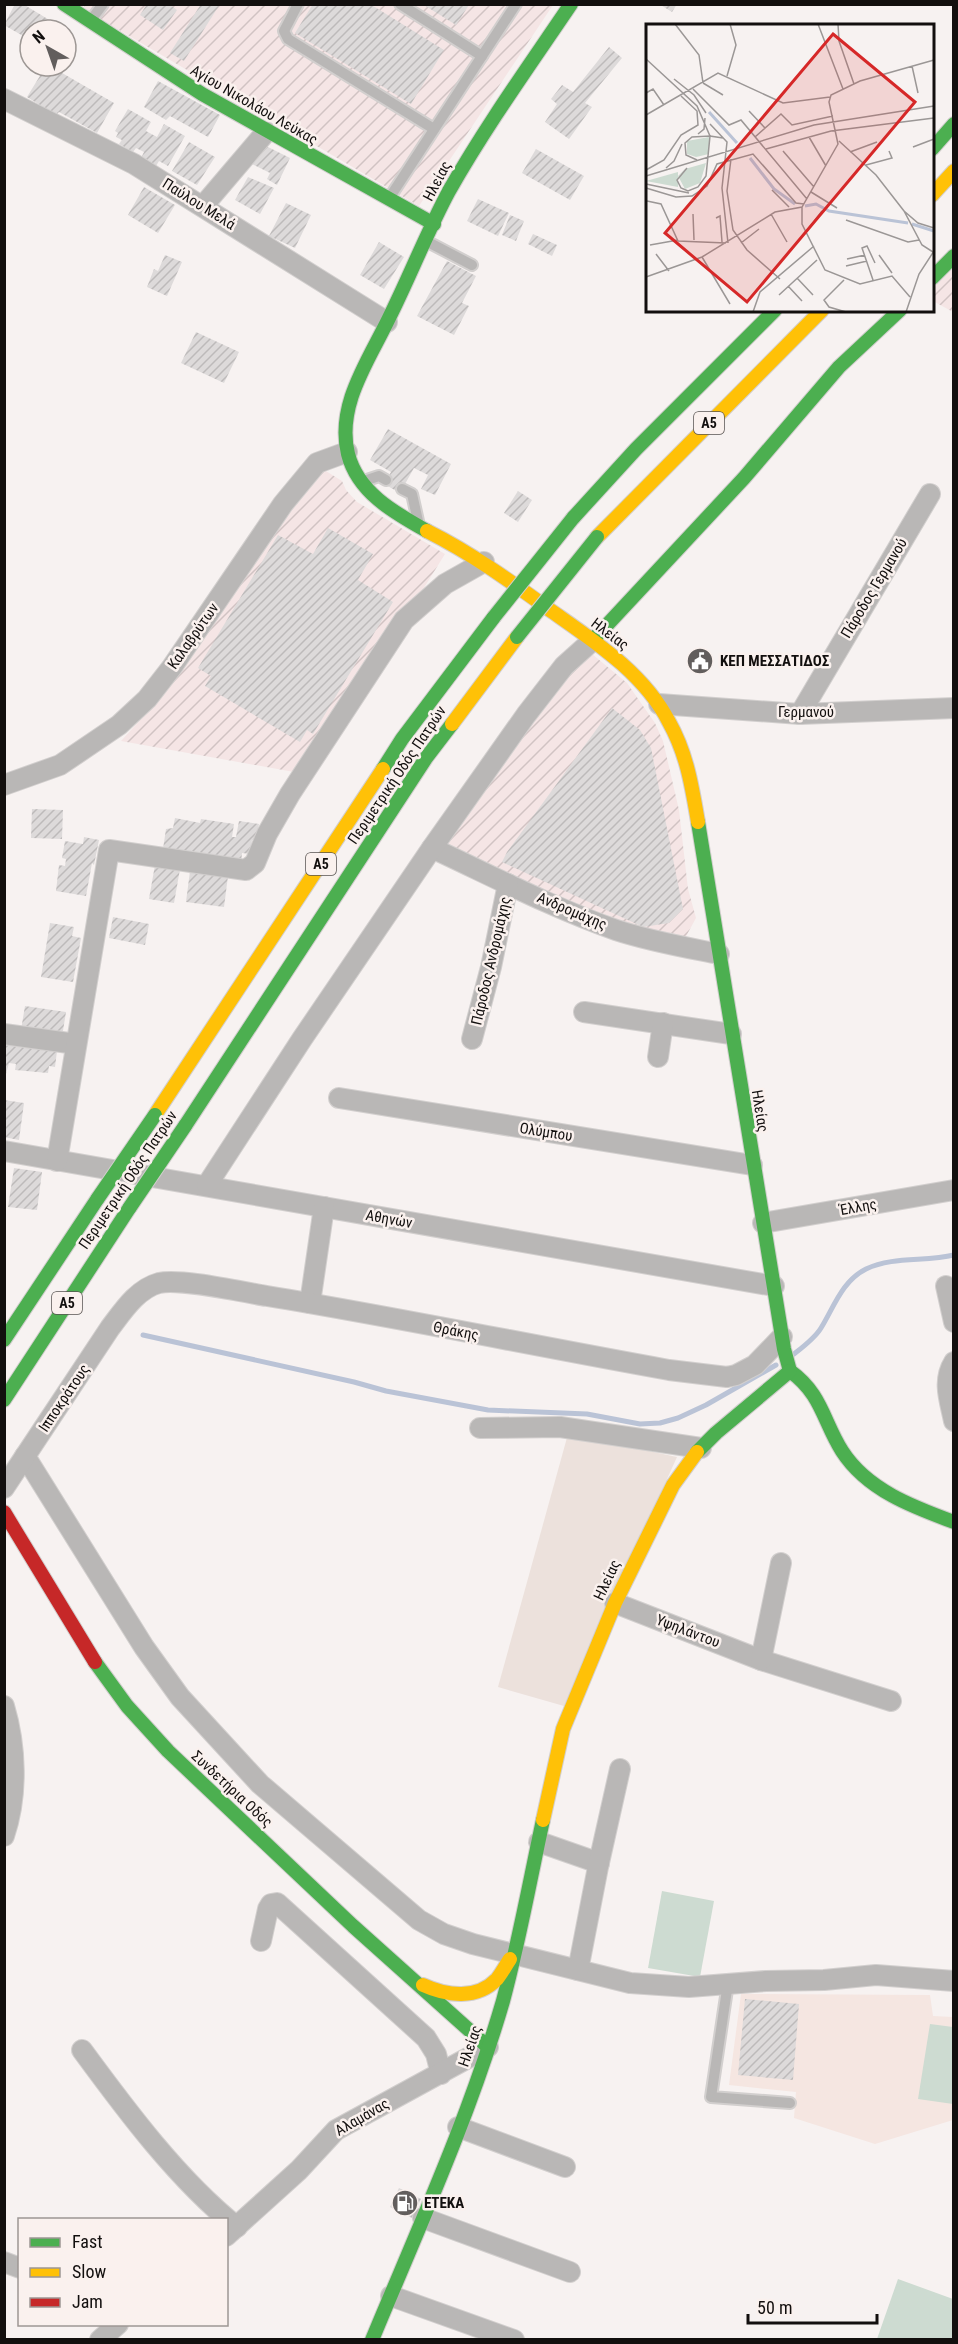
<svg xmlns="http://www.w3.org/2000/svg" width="958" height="2344" font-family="'Roboto Condensed',sans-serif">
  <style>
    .built { fill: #ece1dc }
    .industrial { fill: url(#industrial-furrows) }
    .education { fill: #f5e6e1 }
    .pitch { fill: #cddbd1 }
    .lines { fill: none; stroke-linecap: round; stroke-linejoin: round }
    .stream { stroke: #bac3d6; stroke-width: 5 }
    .building { fill: url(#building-hatch) }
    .lane-casing { stroke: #d2cfce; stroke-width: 14 }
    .street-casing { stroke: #d2cfce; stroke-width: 22 }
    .fast-casing { stroke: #d2cfce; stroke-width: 16 }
    .slow-casing { stroke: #d2cfce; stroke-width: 16 }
    .jam-casing { stroke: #d2cfce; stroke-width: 16 }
    .lane { stroke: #b9b7b6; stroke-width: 10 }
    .street { stroke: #b9b7b6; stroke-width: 20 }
    .fast { stroke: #4caf50; stroke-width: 14 }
    .slow { stroke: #ffc107; stroke-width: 14 }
    .jam { stroke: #c62828; stroke-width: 14 }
    .fast-bridge-casing { stroke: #d2cfce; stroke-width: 16; stroke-linecap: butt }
    .fast-bridge { stroke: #4caf50; stroke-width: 14 }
    .labels { text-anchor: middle; stroke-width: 5; stroke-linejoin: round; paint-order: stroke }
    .shield { fill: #faf1ee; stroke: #585351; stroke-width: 1.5 }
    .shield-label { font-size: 14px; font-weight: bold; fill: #120f0e }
    .street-label { font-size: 15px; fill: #120f0e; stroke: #faf1ee }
    .poi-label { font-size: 15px; font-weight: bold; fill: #120f0e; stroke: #faf1ee; text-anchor: start }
    .inset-river { fill: none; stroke: #bac3d6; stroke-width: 3 }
    .inset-road { fill: none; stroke: #9b9796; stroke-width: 1.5 }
    .view { fill: #d62828; fill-opacity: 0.15; stroke: #d62828; stroke-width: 3 }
    .inset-edge { fill: none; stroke: #120f0e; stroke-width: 3 }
  </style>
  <defs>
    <pattern id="industrial-furrows" width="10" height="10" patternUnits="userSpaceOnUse" patternTransform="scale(1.5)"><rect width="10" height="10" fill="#f5e5e5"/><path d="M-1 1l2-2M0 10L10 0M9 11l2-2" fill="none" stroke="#d1c3c3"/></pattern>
    <pattern id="building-hatch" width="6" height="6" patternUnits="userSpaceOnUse" patternTransform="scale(1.5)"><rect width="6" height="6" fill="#dddada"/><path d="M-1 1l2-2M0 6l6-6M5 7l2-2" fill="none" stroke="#bdbaba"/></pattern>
  </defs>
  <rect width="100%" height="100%" fill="#f7f2f1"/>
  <polygon class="built" points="568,1434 677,1457 564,1706 498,1687"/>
  <g class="industrial">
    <polygon points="83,5 553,5 419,206 90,13"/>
    <polygon points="953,267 953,312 933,301 933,288"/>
    <polygon points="321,468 342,481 346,490 357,502 445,554 417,599 294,772 121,741 153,706 261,546"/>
    <polygon points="586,649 627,683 655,723 663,741 679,810 688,889 696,918 684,940 631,929 442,846"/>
  </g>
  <polygon class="education" points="741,1994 930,1995 933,2016 953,2017 953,2120 875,2144 794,2118 796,2092 729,2085"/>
  <g class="pitch">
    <polygon points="662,1891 714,1901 700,1977 648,1968"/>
    <polygon points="930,2024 953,2027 953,2104 918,2099"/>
    <polygon points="898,2279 953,2299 953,2339 877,2339"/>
  </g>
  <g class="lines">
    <g class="stream">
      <polyline points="143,1335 354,1382 386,1391 488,1410 587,1414 640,1424 660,1423 678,1418 706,1405 776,1365"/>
      <path d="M794,1354c9,-7 21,-16 27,-26 13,-21 21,-47 45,-59 27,-13 59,-7 88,-14"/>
    </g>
  </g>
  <g class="building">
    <polygon points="15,4 23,4 51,21 45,30 30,30 30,40 4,25"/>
    <polygon points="147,4 169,4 177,10 163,30 140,15"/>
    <polygon points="201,4 220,4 184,61 170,53"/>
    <polygon points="313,4 370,4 444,50 411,104 295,33"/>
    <polygon points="659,4 677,4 672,12"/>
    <polygon points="424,5 469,5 456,25"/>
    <polygon points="609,47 622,58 585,103 592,107 569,139 545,122 557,104 551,99 562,85 573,92"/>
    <polygon points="46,66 50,66 114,103 97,133 59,112 56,115 27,97"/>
    <polygon points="158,81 220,115 208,137 170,116 166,120 144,107"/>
    <polygon points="128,109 151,122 146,131 157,137 164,124 185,136 168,166 159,161 156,166 141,158 144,152 136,148 133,152 119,144 122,140 116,137 118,133 115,131"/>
    <polygon points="189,142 215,157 197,185 172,171"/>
    <polygon points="262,144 290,158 277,185 267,179 270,173 252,164"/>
    <polygon points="536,149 584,176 570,200 522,173"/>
    <polygon points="248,177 274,188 260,214 235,200"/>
    <polygon points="144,187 175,205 158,233 128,215"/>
    <polygon points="478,199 509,213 498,236 467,221"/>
    <polygon points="286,203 311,215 295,248 269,236"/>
    <polygon points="510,215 524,221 516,241 502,235"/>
    <polygon points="533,234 557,245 552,256 528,244"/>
    <polygon points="379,242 404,257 384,289 360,275"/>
    <polygon points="165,255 182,262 167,296 147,287 154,269 158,271"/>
    <polygon points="447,261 476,276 462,303 469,306 454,335 417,316"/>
    <polygon points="196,332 239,352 224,383 181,363"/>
    <polygon points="388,429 451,464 435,495 421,489 428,475 414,468 400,493 384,484 391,472 370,460"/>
    <polygon points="518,491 532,500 518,522 504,513"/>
    <polygon points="328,528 373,554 358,580 393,602 313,734 307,730 300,742 205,686 211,676 198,668 278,535 313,554"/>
    <polygon points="612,708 640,730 651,748 683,909 669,923 643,927 502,862 507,852"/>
    <polygon points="32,809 63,810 62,839 31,838"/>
    <polygon points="175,818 200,823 201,819 234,824 232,837 236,837 239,821 259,824 256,840 252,840 250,854 242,853 241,863 228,861 229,857 163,849 166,829 173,828"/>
    <polygon points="84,837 99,840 94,865 92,863 86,896 56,891 59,865 65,866 66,859 62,858 65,841 83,844"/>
    <polygon points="155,865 180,869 174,903 149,899"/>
    <polygon points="190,871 228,876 224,907 186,902"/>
    <polygon points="113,917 149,924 145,945 109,938"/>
    <polygon points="50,923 74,927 72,936 81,938 73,982 41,977"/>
    <polygon points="25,1006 66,1012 62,1037 21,1030"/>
    <polygon points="4,1045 57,1051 55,1067 49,1066 48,1073 15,1070 16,1064 9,1063 4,1081"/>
    <polygon points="4,1100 24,1103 19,1140 4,1137"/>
    <polygon points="14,1168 42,1172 37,1210 8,1207"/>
    <polygon points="745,1999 799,2004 793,2080 738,2075"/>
    <polygon points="399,2188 421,2199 412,2218 390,2207"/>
  </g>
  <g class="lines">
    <defs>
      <g id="lane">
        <polyline points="298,4 284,31 288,39 434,129"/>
        <polyline points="400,4 482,56"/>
        <polyline points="91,20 103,4"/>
        <polyline points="390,197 516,4"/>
        <polyline points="426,241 472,265"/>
        <polyline points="364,481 379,476 386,480"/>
        <polyline points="402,489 412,494 418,521"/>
        <polyline points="728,1983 711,2097 790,2103"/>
      </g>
      <g id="street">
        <polyline points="4,99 134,164 387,322"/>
        <polyline points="203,206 266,132"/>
        <polyline points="659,704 800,714 954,708"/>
        <polyline points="800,714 930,494"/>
        <polyline points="4,785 60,765 119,725 147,699 172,667 283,504 317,463 347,452"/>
        <path d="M432,848c60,28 121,60 184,82 33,11 68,17 103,24"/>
        <polyline points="584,1012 731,1034"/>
        <polyline points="4,1034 76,1044"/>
        <polyline points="472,1039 491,967 508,884"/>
        <polyline points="658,1057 663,1023"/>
        <polyline points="339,1098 752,1165"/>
        <polyline points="4,1151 774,1286"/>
        <polyline points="57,1161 109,850 246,870 255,863 267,834 290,794 404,620 445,584 484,562"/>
        <polyline points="207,1185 302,1039 432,848 526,715 564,666 593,640"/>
        <polyline points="763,1223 954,1190"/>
        <polyline points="946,1286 954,1322"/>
        <polyline points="310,1303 324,1207"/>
        <path d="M954,1362c-12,19 -4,39 0,59"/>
        <polyline points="480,1428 560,1427 701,1448"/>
        <polyline points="25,1456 144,1647 180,1697 260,1784 419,1920 444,1934 473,1944 630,1983 689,1987 766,1981 824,1980 876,1975 954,1981"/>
        <path d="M4,1488l106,-160c13,-17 27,-39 49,-45 22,-5 83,9 108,13 134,22 268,50 402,74l58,7 9,-2 19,-10 27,-28"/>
        <polyline points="615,1603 761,1660 891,1701"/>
        <polyline points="761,1660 781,1563"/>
        <path d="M4,1706c12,40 14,89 0,130"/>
        <polyline points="539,1842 599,1863"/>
        <polyline points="261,1941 268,1909 271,1904 277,1903 426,2038 436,2054 441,2074"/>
        <polyline points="578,1970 598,1867 620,1769"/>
        <path d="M82,2050c44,60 96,130 155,177"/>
        <polyline points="458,2127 565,2167"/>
        <polyline points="423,2218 570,2272"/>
        <polyline points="226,2236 299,2170 336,2130 488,2047"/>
        <polyline points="4,2262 20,2268"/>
        <polyline points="391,2296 514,2340"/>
        <polyline points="100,2340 118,2324"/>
      </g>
      <g id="fast">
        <polyline points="64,4 202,94 434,224"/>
        <polyline points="932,149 954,124"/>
        <polyline points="932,278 954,256"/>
        <polyline points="573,518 636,449 775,310"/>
        <path d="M427,531c-32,-18 -69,-38 -79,-77 -12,-49 21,-94 41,-136 21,-42 38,-86 60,-127 37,-65 80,-125 122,-187"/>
        <polyline points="593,640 744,478 839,367 900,310"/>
        <polyline points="383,769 402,739 494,617"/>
        <polyline points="698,822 784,1349 790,1371"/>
        <polyline points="185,1126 426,758 452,724"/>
        <polyline points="4,1340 98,1198"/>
        <path d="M790,1371c32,23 33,50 52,80 25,39 71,56 112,71"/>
        <polyline points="4,1400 130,1207"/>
        <polyline points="697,1452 716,1433 790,1371"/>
        <polyline points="95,1662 127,1706 168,1751 353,1926 488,2047"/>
        <path d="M372,2340c46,-111 97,-222 131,-339 16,-59 27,-121 40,-181"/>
      </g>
      <g id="slow">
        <polyline points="932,195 954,171"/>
        <path d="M427,531c44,22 83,50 123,79 44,31 94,63 119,112 18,32 23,65 29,100"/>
        <polyline points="597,537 822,310"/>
        <polyline points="452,724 517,637"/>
        <polyline points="155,1115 383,769"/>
        <polyline points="543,1820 563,1729 615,1603 673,1485 697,1452"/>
        <path d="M423,1985c24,11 54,15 74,-6 5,-6 9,-14 13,-20"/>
      </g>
      <polyline id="jam" points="4,1512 95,1662"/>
    </defs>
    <use href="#lane" class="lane-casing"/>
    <use href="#street" class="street-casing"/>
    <use href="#fast" class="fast-casing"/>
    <use href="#slow" class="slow-casing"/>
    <use href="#jam" class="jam-casing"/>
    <use href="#lane" class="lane"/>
    <use href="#street" class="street"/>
    <use href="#fast" class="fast"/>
    <use href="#slow" class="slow"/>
    <use href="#jam" class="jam"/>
    <defs>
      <g id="fast-bridge">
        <polyline points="494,617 573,518"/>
        <polyline points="517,637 597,537"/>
        <polyline points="98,1198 155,1115"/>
        <polyline points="130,1207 185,1126"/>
      </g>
    </defs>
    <use href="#fast-bridge" class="fast-bridge-casing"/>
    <use href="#fast-bridge" class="fast-bridge"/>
  </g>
  <defs>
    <symbol id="civic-disc" viewBox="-11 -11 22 22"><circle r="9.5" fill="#625e5d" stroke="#faf1ee"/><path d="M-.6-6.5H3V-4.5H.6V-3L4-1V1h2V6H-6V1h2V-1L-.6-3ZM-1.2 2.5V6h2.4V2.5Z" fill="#fff"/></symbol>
    <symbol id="fuel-disc" viewBox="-11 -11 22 22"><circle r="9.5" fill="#625e5d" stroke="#faf1ee"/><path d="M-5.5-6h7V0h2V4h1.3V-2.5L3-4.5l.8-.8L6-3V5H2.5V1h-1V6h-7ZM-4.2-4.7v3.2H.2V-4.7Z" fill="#fff"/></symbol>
  </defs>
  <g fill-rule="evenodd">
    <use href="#civic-disc" x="685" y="646" width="30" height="30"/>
    <use href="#fuel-disc" x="390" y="2188" width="30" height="30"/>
  </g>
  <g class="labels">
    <g class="shield">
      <rect x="694" y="412" width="30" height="22" rx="4.5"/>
      <rect x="306" y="853" width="30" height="22" rx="4.5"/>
      <rect x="52" y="1292" width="30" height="22" rx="4.5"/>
    </g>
    <g class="shield-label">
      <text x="709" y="428">Α5</text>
      <text x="321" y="869">Α5</text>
      <text x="67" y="1308">Α5</text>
    </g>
    <g class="street-label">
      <text transform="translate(254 105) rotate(30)" y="5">Αγίου Νικολάου Λεύκας</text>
      <text transform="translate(437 181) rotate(-62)" y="5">Ηλείας</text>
      <text transform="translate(199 204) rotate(32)" y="5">Παύλου Μελά</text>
      <text transform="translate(874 588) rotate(-59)" y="5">Πάροδος Γερμανού</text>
      <text transform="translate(610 634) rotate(37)" y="5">Ηλείας</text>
      <text transform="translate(193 636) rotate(-55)" y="5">Καλαβρύτων</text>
      <text x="806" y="717">Γερμανού</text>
      <text transform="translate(397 775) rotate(-56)" y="5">Περιμετρική Οδός Πατρών</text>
      <text transform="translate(572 911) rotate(23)" y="5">Ανδρομάχης</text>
      <text transform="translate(491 961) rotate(-77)" y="5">Πάροδος Ανδρομάχης</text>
      <text transform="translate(760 1111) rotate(81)" y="5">Ηλείας</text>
      <text transform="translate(546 1132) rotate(9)" y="5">Ολύμπου</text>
      <text transform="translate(128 1180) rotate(-56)" y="5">Περιμετρική Οδός Πατρών</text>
      <text transform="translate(858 1207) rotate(-10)" y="5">Έλλης</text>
      <text transform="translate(389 1219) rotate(10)" y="5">Αθηνών</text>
      <text transform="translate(456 1331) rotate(11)" y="5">Θράκης</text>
      <text transform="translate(64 1398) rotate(-56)" y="5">Ιπποκράτους</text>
      <text transform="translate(607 1580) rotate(-65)" y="5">Ηλείας</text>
      <text transform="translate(688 1631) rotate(21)" y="5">Υψηλάντου</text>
      <text transform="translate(232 1789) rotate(43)" y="5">Συνδετήρια Οδός</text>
      <text transform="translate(470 2046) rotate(-71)" y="5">Ηλείας</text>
      <text transform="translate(362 2117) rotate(-30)" y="5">Αλαμάνας</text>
    </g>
    <g class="poi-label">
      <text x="720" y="666">ΚΕΠ ΜΕΣΣΑΤΙΔΟΣ</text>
      <text x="424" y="2208">ΕΤΕΚΑ</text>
    </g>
  </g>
  <g transform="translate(646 24)">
    <rect width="288" height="288" fill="#f7f2f1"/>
    <path d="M63,113v17l-13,3 -9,-3v-13zM60,139l-6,20 -15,6 -7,-13 7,-7zM32,148v15l-32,-6z" fill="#cddbd1"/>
    <path class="inset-river" d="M63,88l28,31M104,134l24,31 21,15M159,182l11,-2 13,7 79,12M266,200l22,7"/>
    <path class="inset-road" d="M29,0l24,31 4,28M172,0l25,65M192,0l1,17 15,43M0,35l51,47 13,30 13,2M266,42l6,27M81,52l9,-31 -6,-21M28,55l20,16 12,18M57,59l20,12M47,65l36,36 12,-5 66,79M0,69l7,-4 11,16M103,87l16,17M0,91l72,-42 65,30 47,-6M64,100l17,18 -5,46 6,55M52,110l6,-5 1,-11M109,113l26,-23 11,11 41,-9M163,113l17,29M193,117l37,34 28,36 18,34 11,7M267,123l21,-8M120,125l65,-18 103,-13M137,127l31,36M204,128l27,-10M85,135l-4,32 6,39 14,20 33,29M220,141l26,-7 -3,-7M20,144l8,-7 8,-17M41,144l-10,12 4,8 7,3 10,-4 8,-11 4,-40 -18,1 -7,6 1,12 11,5M0,146l18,-10 17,-25 17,-10 -1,-14 -16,-15M0,152l168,-51 120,-19M0,160l43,9M0,164l30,9 16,-1 15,-10 10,-22 36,-10 43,49 8,1M126,166l17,17M165,168l26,16M1,177l14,3 17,37 48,2M156,183v17l23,46 35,14 32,-8 18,21M258,187l14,12 16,5M47,190l1,26M125,190l16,28M70,194l4,-2 2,26M200,196l62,22 11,-2M160,208l16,-21M95,219l18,-14M4,221l28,-5M10,230l13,17M233,231l13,18M56,233l28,47M201,235l18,-4M200,242l21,-5M0,253l56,-20 73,-45 27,-5 36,-63 -9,-42 2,-7 29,-14 74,-21M151,254l16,17M198,256l-20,20 5,7 17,5M227,256l-11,-32 5,-2 8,17M142,262l14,15M133,271l38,-35M107,288l7,-20 54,-46M260,288l13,-38 15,-23"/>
    <path class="view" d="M187,10l82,68 -168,200 -82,-69z"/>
    <rect width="288" height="288" class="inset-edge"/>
  </g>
  <rect width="958" height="2344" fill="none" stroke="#120f0e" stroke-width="12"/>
  <rect x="18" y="2218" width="210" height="108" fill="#faf1ee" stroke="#9d9794" stroke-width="1.5"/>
  <rect x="30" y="2238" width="30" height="9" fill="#4caf50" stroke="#9d9794" stroke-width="1.5"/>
  <text x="72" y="2248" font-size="18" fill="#120f0e">Fast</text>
  <rect x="30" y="2268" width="30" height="9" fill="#ffc107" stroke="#9d9794" stroke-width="1.5"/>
  <text x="72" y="2278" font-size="18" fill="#120f0e">Slow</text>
  <rect x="30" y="2298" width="30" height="9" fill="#c62828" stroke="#9d9794" stroke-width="1.5"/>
  <text x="72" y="2308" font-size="18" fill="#120f0e">Jam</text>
  <g transform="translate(48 48) rotate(320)"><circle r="28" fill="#faf1ee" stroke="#9d9794" stroke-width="1.5"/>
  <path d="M0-4.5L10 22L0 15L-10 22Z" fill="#625e5d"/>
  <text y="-9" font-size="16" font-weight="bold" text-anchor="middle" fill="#120f0e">N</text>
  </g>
  <path d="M748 2314v9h129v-9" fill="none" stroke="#120f0e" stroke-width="3"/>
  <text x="757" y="2314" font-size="18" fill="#120f0e" stroke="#faf1ee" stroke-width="4.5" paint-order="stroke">50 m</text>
</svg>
